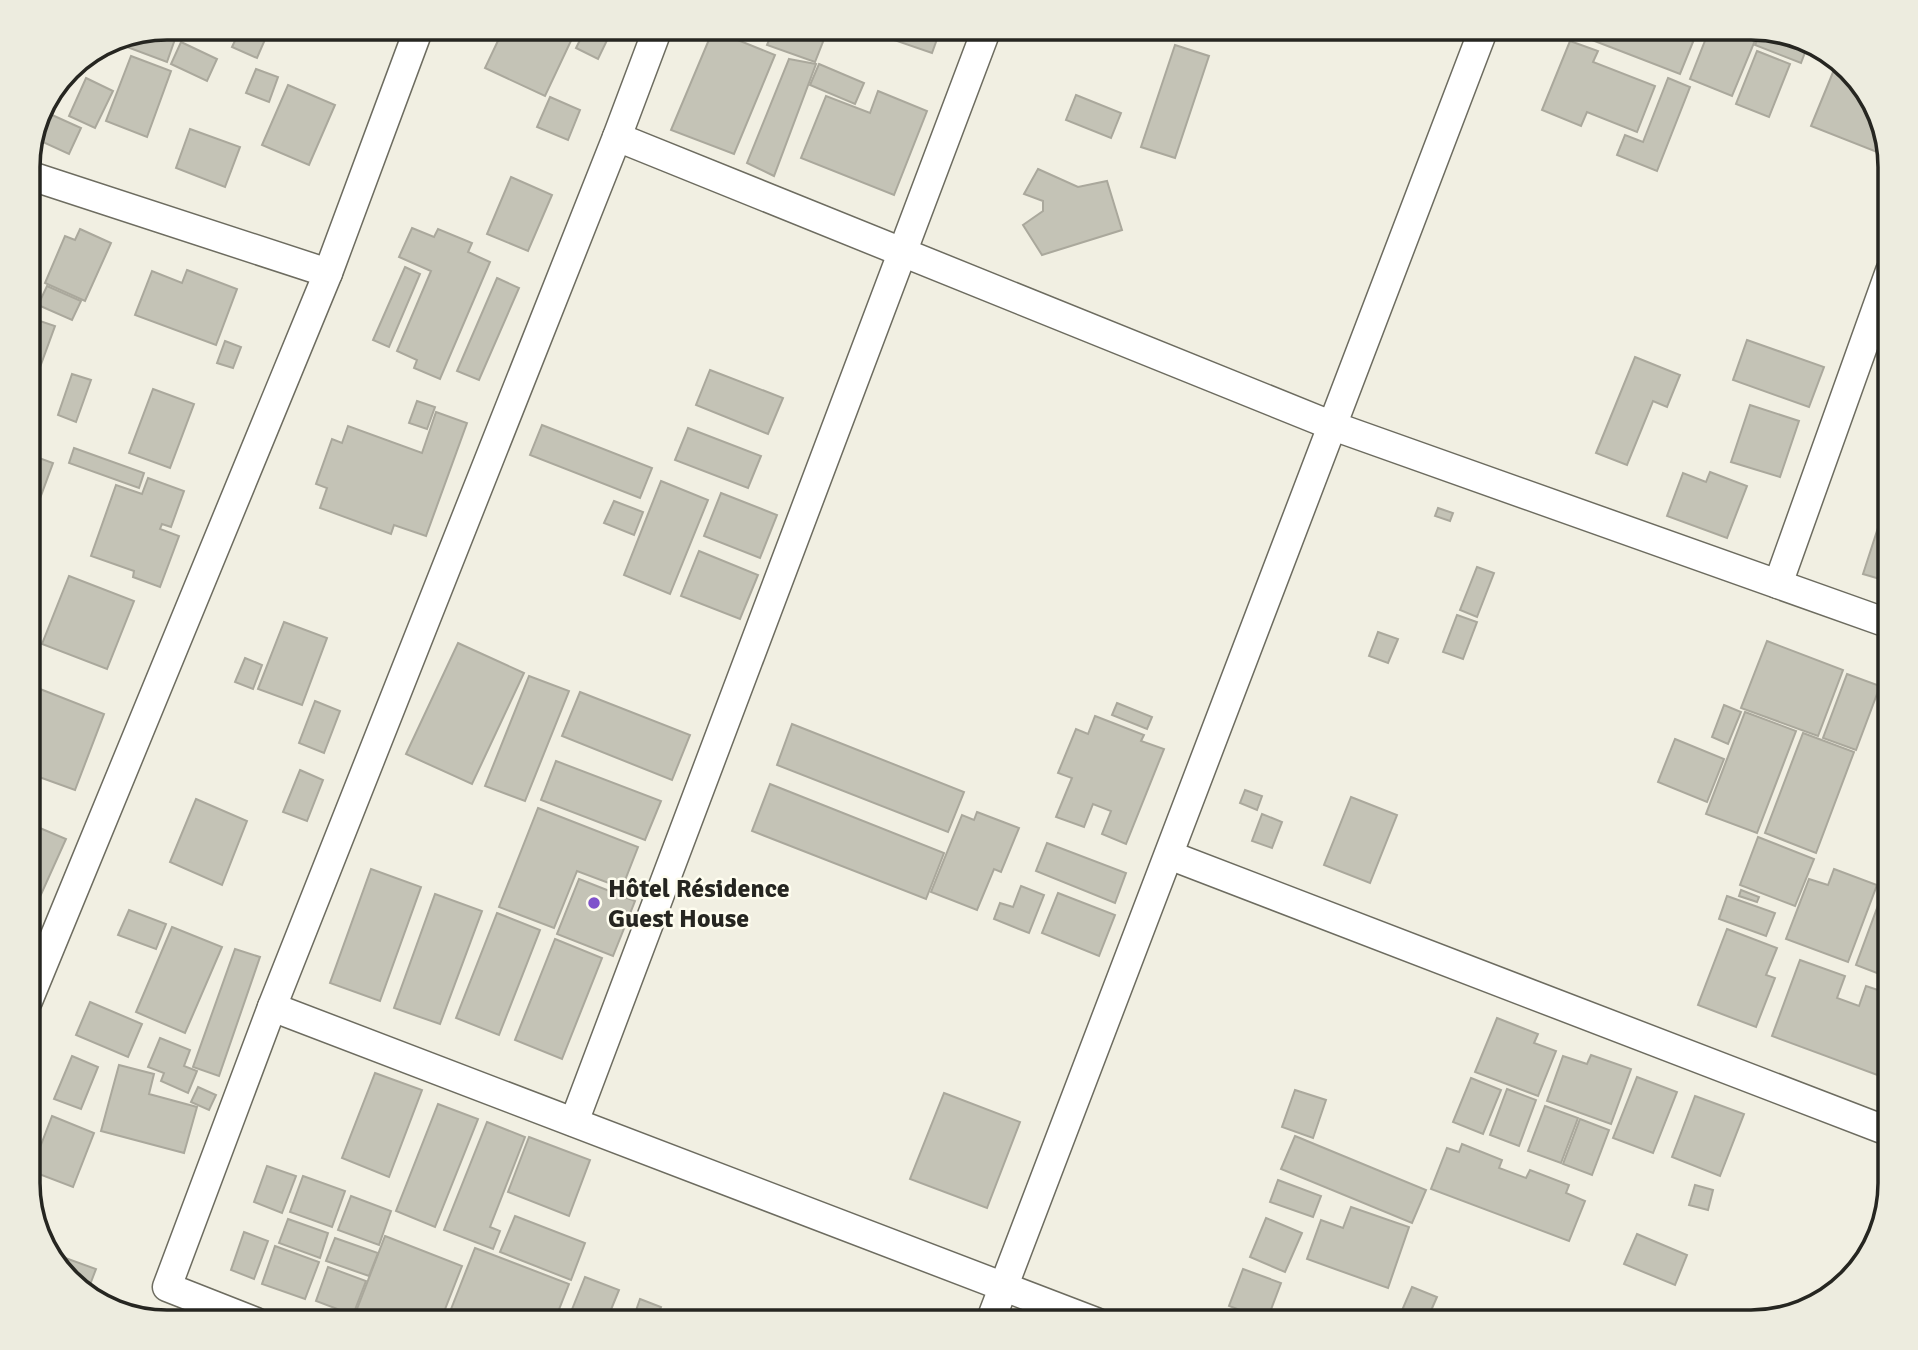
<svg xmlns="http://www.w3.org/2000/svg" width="1918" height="1350" font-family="Signika,sans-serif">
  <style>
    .building { fill: #c4c3b6; stroke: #aaa89c; stroke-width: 2 }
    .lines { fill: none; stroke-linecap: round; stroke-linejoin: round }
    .street-casing { stroke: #6d6c60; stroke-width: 31 }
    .street { stroke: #fff; stroke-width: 28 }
    .poi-dot { fill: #7f52cb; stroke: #fefdef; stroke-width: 2.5 }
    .labels { text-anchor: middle; stroke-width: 5; stroke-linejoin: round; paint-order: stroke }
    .poi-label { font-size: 26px; font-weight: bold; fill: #262621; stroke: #fefdef; text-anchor: start }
    .rim { fill: none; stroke: #262621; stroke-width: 3.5 }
  </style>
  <rect width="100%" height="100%" fill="#f1efe2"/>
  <g class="building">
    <polygon points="241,28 270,28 257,58 232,47"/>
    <polygon points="504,28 577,28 545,96 485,68"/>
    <polygon points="586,28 601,28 611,32 598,59 576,48"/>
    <polygon points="728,28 754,28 750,37"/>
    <polygon points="774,28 826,28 828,29 815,62 767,45"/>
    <polygon points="862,28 899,28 894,40"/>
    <polygon points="899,28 941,28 932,53 894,40"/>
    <polygon points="1561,28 1687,28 1697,32 1680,74"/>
    <polygon points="1710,28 1759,31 1732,96 1690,79"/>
    <polygon points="713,30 775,55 734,154 671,130"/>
    <polygon points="153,31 175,39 167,62 111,41"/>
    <polygon points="1761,31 1807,47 1801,63 1755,45"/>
    <polygon points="1570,41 1598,51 1593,62 1655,86 1637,132 1587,112 1581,126 1542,110"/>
    <polygon points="181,42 217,59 207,81 171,64"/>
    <polygon points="1175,45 1209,56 1175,158 1141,147"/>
    <polygon points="1757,51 1790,64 1769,117 1736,104"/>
    <polygon points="131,56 171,71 147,137 106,121"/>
    <polygon points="789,59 816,64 774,176 747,163"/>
    <polygon points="1838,60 1875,105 1883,138 1877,152 1811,126"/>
    <polygon points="819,64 864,83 855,104 810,85"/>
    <polygon points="256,69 278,77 269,102 246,93"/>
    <polygon points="86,78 113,91 95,128 69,116"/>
    <polygon points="1668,78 1690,87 1657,171 1617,155 1625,135 1643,142"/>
    <polygon points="288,85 335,105 309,165 262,145"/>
    <polygon points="878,91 927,111 894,195 801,158 826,96 870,113"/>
    <polygon points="1076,95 1121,113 1111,138 1066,120"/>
    <polygon points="550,97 580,110 568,140 537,127"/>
    <polygon points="41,110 81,128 69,154 34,138"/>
    <polygon points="190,129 240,147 225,187 176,168"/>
    <polygon points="1038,169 1078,187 1107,181 1122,230 1042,255 1023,225 1043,211 1043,201 1024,194"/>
    <polygon points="511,177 552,195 528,251 487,234"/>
    <polygon points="412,228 434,237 438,229 472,243 468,252 490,262 440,379 414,368 417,360 397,351 431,271 399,257"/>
    <polygon points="80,229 111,243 85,301 45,283 65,236 75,240"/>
    <polygon points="405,267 420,274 389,347 373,340"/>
    <polygon points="187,270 237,289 216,345 135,315 152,271 182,283"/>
    <polygon points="497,278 519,288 479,380 457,371"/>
    <polygon points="47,286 81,301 72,320 38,305"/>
    <polygon points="28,317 55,326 28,400"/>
    <polygon points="1747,340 1824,367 1809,407 1733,380"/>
    <polygon points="225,341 241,347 233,368 217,363"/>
    <polygon points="1635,357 1680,375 1667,407 1653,401 1627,465 1596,453"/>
    <polygon points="710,370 783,398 768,434 696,405"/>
    <polygon points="72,374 91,380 76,422 58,415"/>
    <polygon points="153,389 194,404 170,468 129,453"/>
    <polygon points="417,401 435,407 427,429 409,423"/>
    <polygon points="1750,405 1799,421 1780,477 1731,462"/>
    <polygon points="436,412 467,423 426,536 394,525 391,534 320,508 327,488 316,484 332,439 342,443 348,426 422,453"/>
    <polygon points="542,425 652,468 640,498 530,455"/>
    <polygon points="688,428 761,456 748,488 675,460"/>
    <polygon points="74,448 144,473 139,488 69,463"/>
    <polygon points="28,454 53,463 28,531"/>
    <polygon points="1710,472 1747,486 1727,538 1667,516 1683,473 1706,482"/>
    <polygon points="148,478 184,491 171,527 162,524 160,529 179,536 160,587 133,577 134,571 91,556 116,485 142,494"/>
    <polygon points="661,481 708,500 670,594 624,575"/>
    <polygon points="721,493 777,515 760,558 704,536"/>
    <polygon points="1888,497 1890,498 1890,582 1863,574"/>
    <polygon points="614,501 643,512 634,535 604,523"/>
    <polygon points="1438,508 1453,513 1450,521 1435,516"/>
    <polygon points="699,551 758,575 740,619 681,596"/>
    <polygon points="1477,567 1494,573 1477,617 1460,610"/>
    <polygon points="69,576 134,601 107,669 42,644"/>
    <polygon points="1457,615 1477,622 1463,659 1443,652"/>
    <polygon points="284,622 327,638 302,705 258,689"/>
    <polygon points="1378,632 1398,639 1388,663 1369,656"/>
    <polygon points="1767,641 1843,670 1818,736 1741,708"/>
    <polygon points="458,643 524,673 472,784 406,754"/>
    <polygon points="245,658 262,665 253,689 235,682"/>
    <polygon points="1847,674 1880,686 1856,750 1823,738"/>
    <polygon points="529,676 569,691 525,801 485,786"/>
    <polygon points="40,689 104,714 75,790 28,773 28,720"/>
    <polygon points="580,692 690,735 672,780 562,736"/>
    <polygon points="315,701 340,711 324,753 299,743"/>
    <polygon points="1117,703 1152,717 1147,729 1112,715"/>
    <polygon points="1724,705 1741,712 1728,744 1712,737"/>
    <polygon points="1745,712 1796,731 1757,833 1706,814"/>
    <polygon points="1095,716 1144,735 1141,741 1164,749 1126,844 1102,834 1111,811 1093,804 1084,827 1056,817 1072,778 1058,773 1076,729 1088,734"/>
    <polygon points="792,724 964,792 948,832 777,765"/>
    <polygon points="1803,733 1854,752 1816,853 1765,833"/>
    <polygon points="1675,739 1724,759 1707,802 1658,782"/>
    <polygon points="556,761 661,801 645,840 541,800"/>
    <polygon points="300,770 323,780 307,821 283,812"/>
    <polygon points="770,784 944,853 926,899 752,831"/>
    <polygon points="1245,790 1262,796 1257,810 1240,803"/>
    <polygon points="1351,797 1397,815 1370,883 1324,865"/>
    <polygon points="196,799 247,821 222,885 170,862"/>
    <polygon points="538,808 638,847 622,888 577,871 554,928 499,907"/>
    <polygon points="977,812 1019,828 1001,872 994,869 977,910 931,892 962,815 974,820"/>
    <polygon points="1262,814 1282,822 1272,848 1252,841"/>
    <polygon points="28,823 66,839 39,899 28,894"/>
    <polygon points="1758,837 1814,859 1795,906 1740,885"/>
    <polygon points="1047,843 1126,873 1115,903 1036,871"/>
    <polygon points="371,869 421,887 380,1001 330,983"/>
    <polygon points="1834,869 1877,885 1848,962 1786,939 1809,879 1828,885"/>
    <polygon points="579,879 635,901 613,956 557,934"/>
    <polygon points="1886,884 1890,886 1890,978 1856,965"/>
    <polygon points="1021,886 1044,895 1029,933 994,919 1000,903 1013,907"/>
    <polygon points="1741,890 1759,897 1757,902 1739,896"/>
    <polygon points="1058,893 1115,915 1099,956 1042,933"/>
    <polygon points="435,894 482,911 440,1024 394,1008"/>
    <polygon points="1727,896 1775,913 1766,936 1719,919"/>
    <polygon points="129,910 166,924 156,949 118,935"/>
    <polygon points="497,913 540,930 499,1035 456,1018"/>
    <polygon points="28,927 36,931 28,950"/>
    <polygon points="172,927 222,947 185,1033 136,1012"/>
    <polygon points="1727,929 1777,948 1766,975 1775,978 1756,1027 1698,1005"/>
    <polygon points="555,939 602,958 562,1059 515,1040"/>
    <polygon points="235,949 260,957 219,1076 193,1067"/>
    <polygon points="1800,960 1845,976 1837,998 1859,1006 1866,986 1890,994 1890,1049 1880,1076 1772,1036"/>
    <polygon points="90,1002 142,1024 128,1057 76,1035"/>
    <polygon points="1497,1018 1538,1034 1534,1043 1556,1051 1538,1096 1475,1072"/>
    <polygon points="160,1038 190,1050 184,1066 197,1071 188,1093 161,1081 164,1073 148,1067"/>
    <polygon points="1591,1055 1631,1069 1611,1124 1547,1101 1563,1056 1587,1064"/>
    <polygon points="72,1056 98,1067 81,1109 54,1099"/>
    <polygon points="119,1065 154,1074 149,1094 197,1107 184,1153 101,1131"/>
    <polygon points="375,1073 422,1090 389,1177 342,1158"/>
    <polygon points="1637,1077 1677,1092 1653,1153 1613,1138"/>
    <polygon points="1471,1078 1501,1090 1483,1134 1453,1122"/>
    <polygon points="198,1087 216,1095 209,1110 191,1102"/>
    <polygon points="1507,1089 1536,1100 1519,1146 1490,1135"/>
    <polygon points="1295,1090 1326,1100 1313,1138 1282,1127"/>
    <polygon points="944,1093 1020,1122 987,1208 910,1179"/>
    <polygon points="1695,1096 1744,1114 1720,1176 1672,1157"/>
    <polygon points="438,1104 478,1119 435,1227 396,1211"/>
    <polygon points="1545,1106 1578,1118 1561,1163 1528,1151"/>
    <polygon points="52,1116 94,1133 73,1187 31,1171"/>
    <polygon points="1580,1119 1609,1130 1592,1175 1563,1164"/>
    <polygon points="487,1122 525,1137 490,1227 500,1231 493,1249 444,1230"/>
    <polygon points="1295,1136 1426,1190 1412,1223 1281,1169"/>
    <polygon points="529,1137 590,1160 569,1216 508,1192"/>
    <polygon points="1462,1144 1502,1160 1499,1168 1526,1178 1530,1170 1569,1185 1566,1193 1585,1201 1569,1241 1431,1189 1447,1148 1459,1152"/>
    <polygon points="267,1166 296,1176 282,1213 254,1202"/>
    <polygon points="303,1176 345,1191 332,1227 290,1212"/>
    <polygon points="1278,1180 1321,1196 1313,1217 1270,1202"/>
    <polygon points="1695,1185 1713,1190 1708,1210 1689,1205"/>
    <polygon points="351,1196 391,1211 379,1245 338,1230"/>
    <polygon points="1351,1207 1409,1227 1388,1288 1307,1259 1321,1220 1343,1228"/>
    <polygon points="515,1216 585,1243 571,1280 500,1252"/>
    <polygon points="1266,1218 1302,1233 1285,1272 1250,1257"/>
    <polygon points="288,1219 328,1233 320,1258 279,1243"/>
    <polygon points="244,1232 268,1241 254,1279 231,1270"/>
    <polygon points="1637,1234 1687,1255 1675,1285 1624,1264"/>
    <polygon points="385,1236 462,1266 440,1322 352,1322"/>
    <polygon points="335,1238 378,1253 369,1276 326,1261"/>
    <polygon points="275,1246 319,1262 305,1299 262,1284"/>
    <polygon points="475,1248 569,1284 554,1322 446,1322"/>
    <polygon points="46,1251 96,1269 86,1295 83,1293"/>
    <polygon points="328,1267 366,1281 353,1315 316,1301"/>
    <polygon points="1243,1269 1281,1283 1267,1320 1229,1306"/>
    <polygon points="585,1277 619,1290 606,1322 567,1322"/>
    <polygon points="1412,1287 1437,1297 1426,1322 1397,1322"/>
    <polygon points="640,1299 661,1307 655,1322 632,1322"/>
  </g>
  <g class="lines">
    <defs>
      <g id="street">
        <polyline points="617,137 1333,426 1890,624"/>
        <polyline points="28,175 328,273"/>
        <polyline points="1778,584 1890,271"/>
        <polyline points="1169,855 1890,1132"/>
        <polyline points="28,1001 328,273 419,28"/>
        <polyline points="272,1007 1096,1322"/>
        <polyline points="574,1122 987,28"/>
        <polyline points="256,1322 167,1287 272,1007 617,137 658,28"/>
        <polyline points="990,1322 1484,28"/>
      </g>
    </defs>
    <use href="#street" class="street-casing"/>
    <use href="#street" class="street"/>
  </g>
  <circle class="poi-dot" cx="594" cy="903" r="7"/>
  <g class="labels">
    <g class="poi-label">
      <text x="608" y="897">Hôtel Résidence<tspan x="608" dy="30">Guest House</tspan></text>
    </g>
  </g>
  <path d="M0 0H1918V1350H0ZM167 40H1751A127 127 0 0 1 1878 167V1183A127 127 0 0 1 1751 1310H167A127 127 0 0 1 40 1183V167A127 127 0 0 1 167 40Z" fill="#edecdf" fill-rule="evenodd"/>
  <path class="rim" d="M167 40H1751A127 127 0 0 1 1878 167V1183A127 127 0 0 1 1751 1310H167A127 127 0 0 1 40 1183V167A127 127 0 0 1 167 40Z"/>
</svg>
